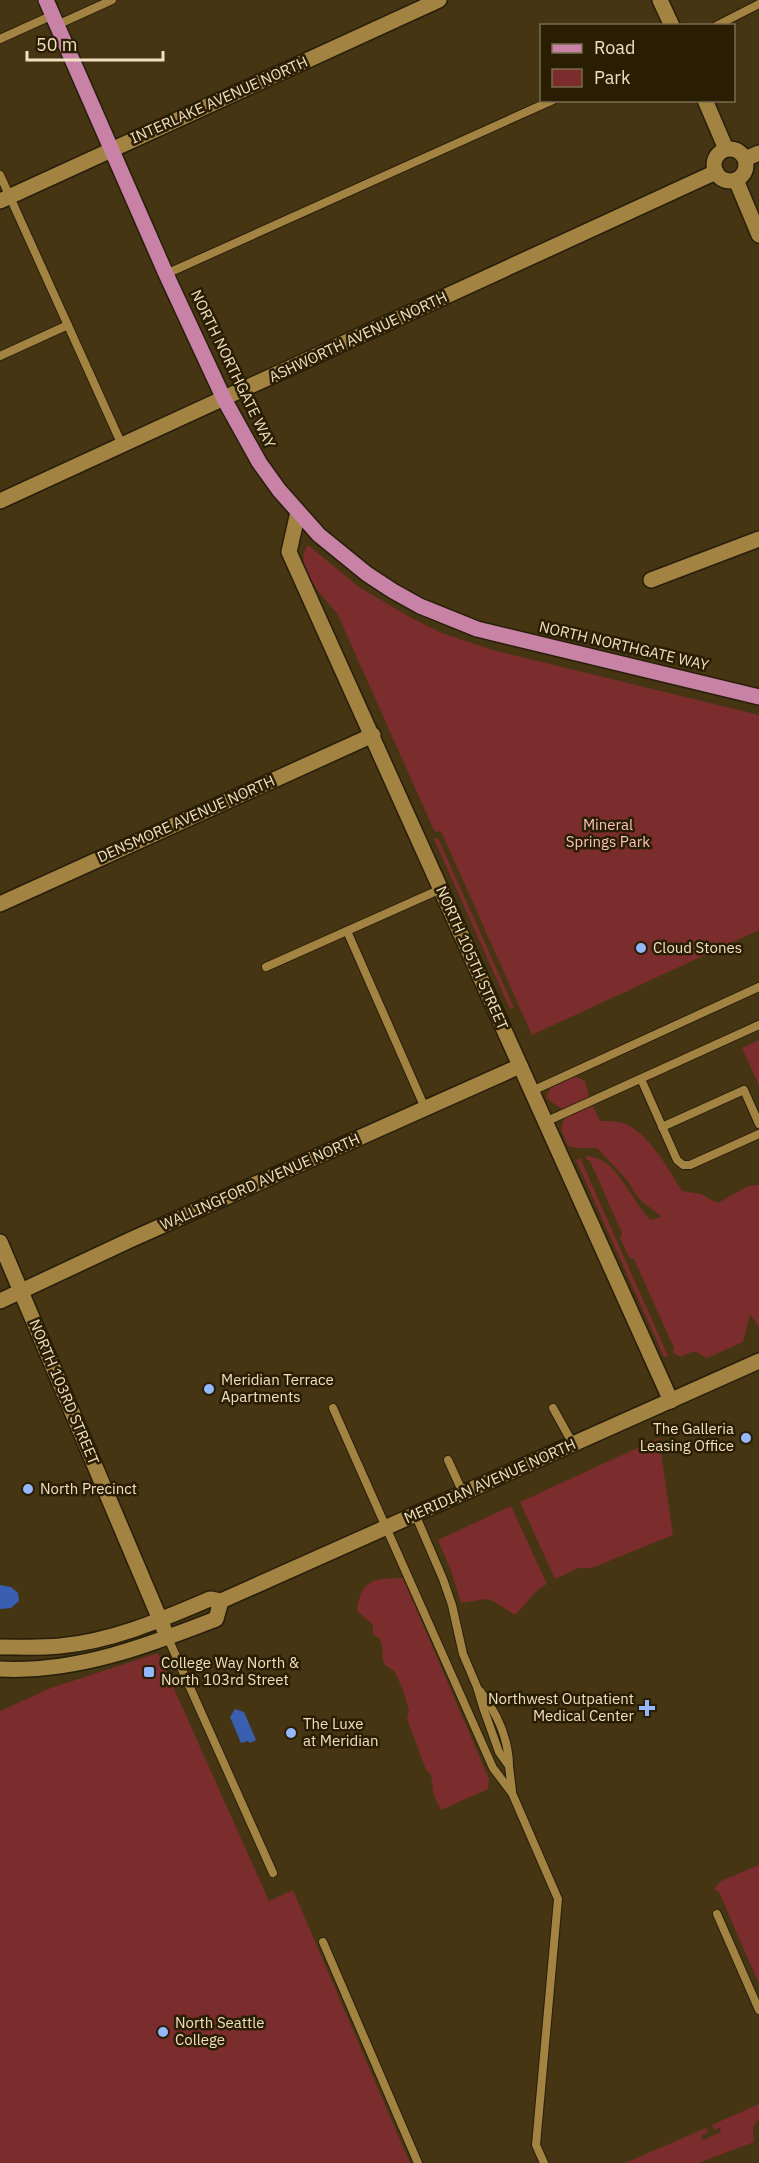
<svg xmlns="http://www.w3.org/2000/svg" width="759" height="2163" font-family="'IBM Plex Sans',sans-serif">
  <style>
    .green { fill: #7a2d2c }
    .water { fill: #3a5eb0 }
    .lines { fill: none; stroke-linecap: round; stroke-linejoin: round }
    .service-casing { stroke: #271e09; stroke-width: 10 }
    .minor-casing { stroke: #271e09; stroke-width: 18 }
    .tertiary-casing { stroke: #271e09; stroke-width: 18 }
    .primary-casing { stroke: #271e09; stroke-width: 18 }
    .service { stroke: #a28342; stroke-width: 8 }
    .minor { stroke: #a28342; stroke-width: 15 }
    .tertiary { stroke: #a28342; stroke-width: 15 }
    .primary { stroke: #c782a6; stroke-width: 15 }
    .poi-dot { fill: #94b7fd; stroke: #291d02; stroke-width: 2 }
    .labels { text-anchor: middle; stroke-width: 5; stroke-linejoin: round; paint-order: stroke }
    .street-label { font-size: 15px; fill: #f1e0c0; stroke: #291d02 }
    .park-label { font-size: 15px; fill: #fdc3be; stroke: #291d02 }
    .poi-label { font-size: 15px; fill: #f1e0c0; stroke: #291d02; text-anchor: start }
  </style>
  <rect width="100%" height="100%" fill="#453512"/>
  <g class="green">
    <path d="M308,545l51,42 54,32 29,14 51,17 266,65v215l-227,105 -91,-204 -5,1 -3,-4 -96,-215c-14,-16 -45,-47 -29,-68z"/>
    <polygon points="438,838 514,1008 510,1009 434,839"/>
    <polygon points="759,1040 759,1086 742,1048"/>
    <path d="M569,1073l16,8 4,16 11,24c9,0 20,0 28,4 25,14 39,43 54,66l19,3 17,9 30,-17 11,-1v142l-9,-13 -7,28 -36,16 -13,-7 -13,6 -8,-4 1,-5 -40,-89 -5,-2 -9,-19 2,-5 -32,-72 -3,-1 -2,-4c33,0 45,45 66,64l11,-3 -23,-18 -12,-19 -30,-32h-21l-8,-2 -7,-17 5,-17 -20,-14 9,-20z"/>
    <polygon points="580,1158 668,1356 664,1357 576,1160"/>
    <polygon points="659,1438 673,1535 592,1568 579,1568 555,1579 520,1502"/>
    <path d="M511,1506l36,78c-13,6 -21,21 -32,31l-22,-14 -7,-2 -25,4 -9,-30 -14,-33z"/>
    <path d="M403,1578l86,201 -1,10 -47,21 -7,-14 -3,-21 -5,-5 -19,-51 2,-9 -6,-20 -8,-18 -11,-8 -2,-9 1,-4 -3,-12 -7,-5v-9l-16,-14c4,-33 17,-32 46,-33z"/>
    <polygon points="158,1653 269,1901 293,1890 410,2163 0,2163 0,1711 51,1688"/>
    <polygon points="759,1865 759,1984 719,1892 714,1889 721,1881"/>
    <polygon points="759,2104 759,2119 753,2127 754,2142 699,2163 625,2163 706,2128 708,2133 701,2135 703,2140 721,2132 720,2128 714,2130 712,2125"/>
  </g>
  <g class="water">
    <polygon points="0,1585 11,1587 18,1593 19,1601 11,1608 0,1609"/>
    <polygon points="235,1709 244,1712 256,1740 250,1743 248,1741 241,1743 230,1717"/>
  </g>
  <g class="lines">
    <defs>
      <g id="service">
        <polyline points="57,25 112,0"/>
        <polyline points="716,26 759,4"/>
        <polyline points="0,39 53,15"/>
        <polyline points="0,175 122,445"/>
        <polyline points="166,274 553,100"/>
        <polyline points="0,356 68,325"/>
        <polyline points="347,931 425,1108"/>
        <polyline points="266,967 441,889"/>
        <polyline points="641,1079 677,1160 683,1165 690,1165 759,1134"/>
        <polyline points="532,1091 759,987"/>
        <polyline points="545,1122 759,1025"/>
        <polyline points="662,1127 744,1090 759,1124"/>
        <polyline points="333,1408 493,1768 512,1793 558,1899 536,2145 544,2163"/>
        <polyline points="553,1408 573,1444"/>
        <polyline points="448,1460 463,1493"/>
        <polyline points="415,1514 443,1579 452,1605 463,1654 477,1687 484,1710 499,1752 509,1766 512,1791"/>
        <polyline points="167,1636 273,1873"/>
        <path d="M480,1691c17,22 28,45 29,73"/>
        <polyline points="717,1914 759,2010"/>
        <polyline points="323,1942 418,2163"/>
      </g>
      <g id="minor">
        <polyline points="660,0 672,26"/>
        <polyline points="705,100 726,149"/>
        <circle cx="730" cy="165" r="16"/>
        <polyline points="745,159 759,153"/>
        <polyline points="736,180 759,235"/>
        <polyline points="0,201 439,0"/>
        <polyline points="0,501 716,172"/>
        <polyline points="298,512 289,552 671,1401"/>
        <polyline points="651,580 759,539"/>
        <polyline points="0,904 373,735"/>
        <polyline points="0,1242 164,1629"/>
        <polyline points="0,1301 130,1240 520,1066"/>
      </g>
      <g id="tertiary">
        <polyline points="221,1601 759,1361"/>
        <path d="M0,1647c20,0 40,1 60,-1 53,-5 101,-26 150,-47l11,2"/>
        <path d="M0,1669c75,4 147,-23 216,-50l5,-18"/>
      </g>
      <polyline id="primary" points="46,0 166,274 224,399 259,462 279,490 319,535 367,574 393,591 420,606 477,629 759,697"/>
    </defs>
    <use href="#service" class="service-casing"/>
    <use href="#minor" class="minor-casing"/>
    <use href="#tertiary" class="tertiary-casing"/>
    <use href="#primary" class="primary-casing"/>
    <use href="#service" class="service"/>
    <use href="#minor" class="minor"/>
    <use href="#tertiary" class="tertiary"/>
    <use href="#primary" class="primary"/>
  </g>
  <g class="poi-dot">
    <circle cx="641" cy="948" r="6"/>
    <circle cx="209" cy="1389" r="6"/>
    <circle cx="746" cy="1438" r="6"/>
    <circle cx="28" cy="1489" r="6"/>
    <rect x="143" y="1666" width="12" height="12" rx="3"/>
    <path d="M644 1699h6v6h6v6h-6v6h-6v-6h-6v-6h6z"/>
    <circle cx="291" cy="1733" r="6"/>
    <circle cx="163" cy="2032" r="6"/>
  </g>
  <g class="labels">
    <g class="street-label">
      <text transform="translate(219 100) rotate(-24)" y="5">INTERLAKE AVENUE NORTH</text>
      <text transform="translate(358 337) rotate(-25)" y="5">ASHWORTH AVENUE NORTH</text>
      <text transform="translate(233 369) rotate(64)" y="5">NORTH NORTHGATE WAY</text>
      <text transform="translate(624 646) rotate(13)" y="5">NORTH NORTHGATE WAY</text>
      <text transform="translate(186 819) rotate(-24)" y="5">DENSMORE AVENUE NORTH</text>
      <text transform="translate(472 958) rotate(66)" y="5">NORTH 105TH STREET</text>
      <text transform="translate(260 1182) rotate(-24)" y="5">WALLINGFORD AVENUE NORTH</text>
      <text transform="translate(64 1392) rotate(67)" y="5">NORTH 103RD STREET</text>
      <text transform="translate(490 1481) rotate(-24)" y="5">MERIDIAN AVENUE NORTH</text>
    </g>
    <g class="park-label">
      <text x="608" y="830">Mineral<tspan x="608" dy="17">Springs Park</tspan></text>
    </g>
    <g class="poi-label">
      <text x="653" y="953">Cloud Stones</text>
      <text x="221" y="1385">Meridian Terrace<tspan x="221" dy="17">Apartments</tspan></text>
      <text x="734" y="1434" text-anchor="end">The Galleria<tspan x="734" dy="17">Leasing Office</tspan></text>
      <text x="40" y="1494">North Precinct</text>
      <text x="161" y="1668">College Way North &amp;<tspan x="161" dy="17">North 103rd Street</tspan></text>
      <text x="634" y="1704" text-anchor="end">Northwest Outpatient<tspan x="634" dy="17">Medical Center</tspan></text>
      <text x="303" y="1729">The Luxe<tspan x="303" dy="17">at Meridian</tspan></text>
      <text x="175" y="2028">North Seattle<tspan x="175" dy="17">College</tspan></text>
    </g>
  </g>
  <rect x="540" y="24" width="195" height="78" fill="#291d02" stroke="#796b4e" stroke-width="1.5"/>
  <rect x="552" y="44" width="30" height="9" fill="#c782a6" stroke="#796b4e" stroke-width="1.5"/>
  <text x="594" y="54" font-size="18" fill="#f1e0c0">Road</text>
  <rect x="552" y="69" width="30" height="18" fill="#7a2d2c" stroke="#796b4e" stroke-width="1.5"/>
  <text x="594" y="84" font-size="18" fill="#f1e0c0">Park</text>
  <path d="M27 51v9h136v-9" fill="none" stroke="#f1e0c0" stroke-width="3"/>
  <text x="36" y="51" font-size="18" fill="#f1e0c0" stroke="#291d02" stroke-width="4.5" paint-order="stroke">50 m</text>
</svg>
